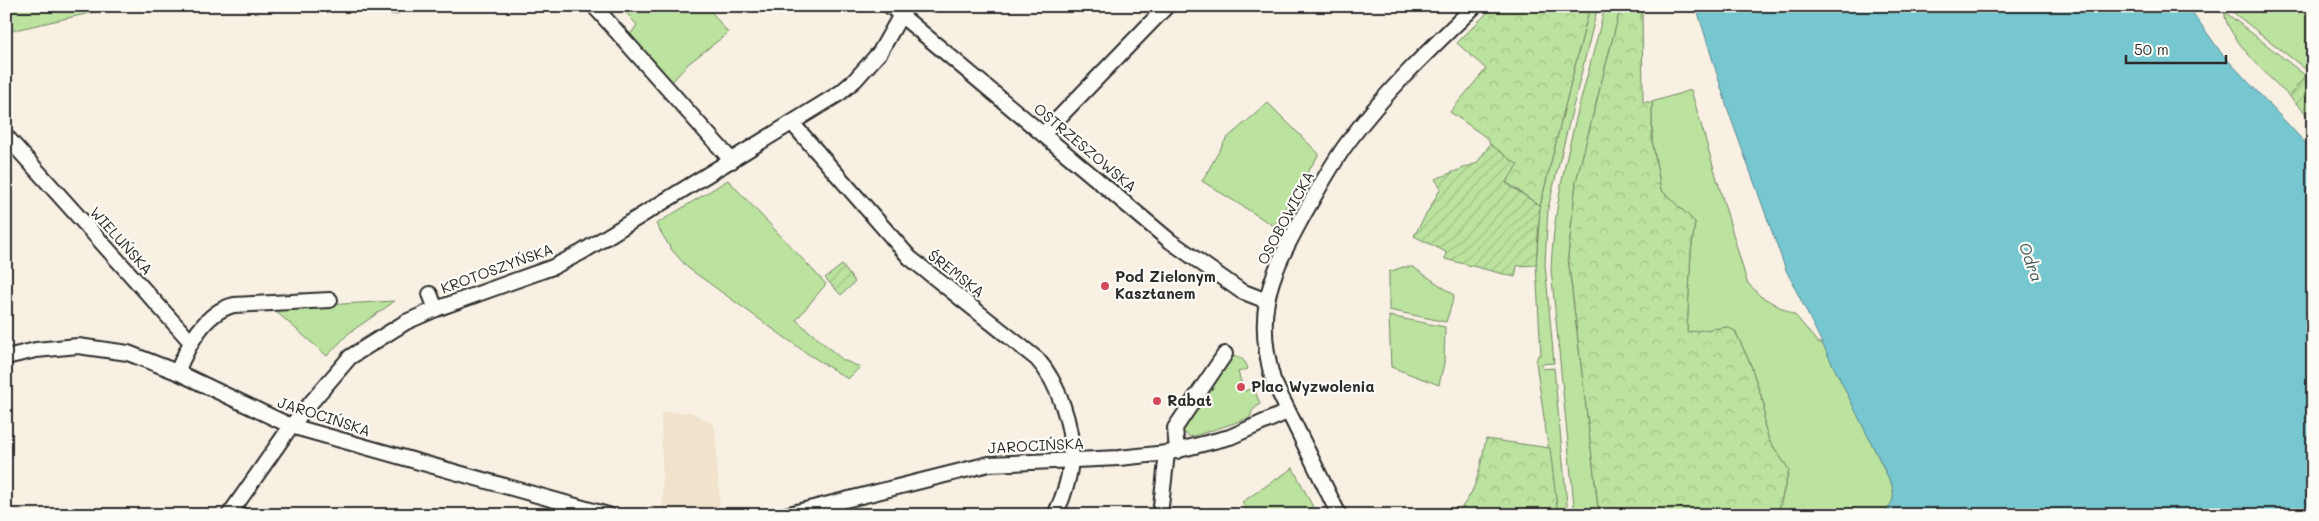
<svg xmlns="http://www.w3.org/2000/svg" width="2319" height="521" font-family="Mali,sans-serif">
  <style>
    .built { fill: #f0e2cb }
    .green { fill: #bbe29e; stroke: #738664 }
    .forest { fill: url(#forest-crowns); stroke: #738664 }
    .garden { fill: url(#garden-furrows); stroke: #738664 }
    .water { fill: #77c7d1; stroke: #59898f }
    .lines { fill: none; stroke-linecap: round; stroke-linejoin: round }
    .minor-casing { stroke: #2b2b2b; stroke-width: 18 }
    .minor { stroke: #fdfcf7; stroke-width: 14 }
    .poi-dot { fill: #d1495b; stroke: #fdfcf7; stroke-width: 2 }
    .labels { text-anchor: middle; stroke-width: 4.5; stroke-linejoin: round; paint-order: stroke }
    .street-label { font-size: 15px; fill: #2b2b2b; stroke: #fdfcf7 }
    .poi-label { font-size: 15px; font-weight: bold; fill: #2b2b2b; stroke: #fdfcf7; text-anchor: start }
    .water-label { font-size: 16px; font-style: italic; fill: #425a5d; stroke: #fdfcf7 }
  </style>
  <defs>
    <pattern id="forest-crowns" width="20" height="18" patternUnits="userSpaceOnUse" patternTransform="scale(1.25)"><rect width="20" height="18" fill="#bbe29e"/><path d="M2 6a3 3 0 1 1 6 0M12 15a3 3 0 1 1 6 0" fill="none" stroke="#a1c288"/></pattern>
    <pattern id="garden-furrows" width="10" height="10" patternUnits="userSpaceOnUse" patternTransform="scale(1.25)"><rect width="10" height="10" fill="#bbe29e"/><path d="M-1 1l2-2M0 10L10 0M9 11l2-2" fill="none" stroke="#a1c288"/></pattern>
  </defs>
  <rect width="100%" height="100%" fill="#f7f0e3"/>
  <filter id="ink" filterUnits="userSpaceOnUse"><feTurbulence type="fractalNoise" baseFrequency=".02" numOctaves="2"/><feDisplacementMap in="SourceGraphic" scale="10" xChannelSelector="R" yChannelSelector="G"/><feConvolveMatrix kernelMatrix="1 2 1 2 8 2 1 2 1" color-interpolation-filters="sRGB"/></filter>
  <g filter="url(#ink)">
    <polygon class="built" points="691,412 713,424 715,429 720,507 663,509 661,413"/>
    <g class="green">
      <polygon points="6,6 121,6 6,32"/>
      <polygon points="377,6 395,6 400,12 397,15 383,13"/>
      <polygon points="626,6 707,6 728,33 688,64 671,83 630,35 637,25 623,9"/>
      <polygon points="1590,6 1598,6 1548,208 1545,264 1554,363 1542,364 1543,369 1554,368 1568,515 1558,515 1536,362 1538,355 1541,355 1536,265 1540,206"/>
      <path d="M1605,6h16l-45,176 -8,75 31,258h-24l-24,-246c4,-92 33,-174 54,-263z"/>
      <polygon points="2225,6 2313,6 2313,75"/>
      <path d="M2225,12l81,64 -17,20c-15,-14 -67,-63 -64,-84z"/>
      <path d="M1691,90l56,192 13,14 36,20 22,27h5l69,142c4,15 0,19 -11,30h-97l-5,-5 10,-40 -20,-30 -5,-16v-19l-14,-42 -15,-32 -8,-4 -40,6 4,-81 4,-30 -34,-32 -9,-50v-38z"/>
      <polygon points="1268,103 1319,154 1274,226 1202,181 1226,139"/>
      <polygon points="728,180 826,284 796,320 843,360 860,367 848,379 805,352 688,268 671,249 656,224"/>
      <polygon points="1403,267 1413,267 1453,294 1454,297 1446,322 1389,310 1389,272"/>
      <polygon points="395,301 349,333 327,356 272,308"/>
      <polygon points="1389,316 1445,327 1444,363 1439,385 1391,367"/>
      <path d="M1231,356c10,1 14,3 17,13l-10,3 6,19 10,-3 6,16 -8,7 -2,7 -59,19 -7,-4 -3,2 1,-9z"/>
      <polygon points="1293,468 1317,515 1249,515 1242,502"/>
    </g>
    <g class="forest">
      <polygon points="1494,6 1590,6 1540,206 1506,182 1517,165 1490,144 1487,138 1450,112 1486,69 1457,43"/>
      <polygon points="1621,6 1642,8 1643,102 1652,102 1652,140 1661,190 1695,222 1691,252 1687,332 1728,327 1735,331 1750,363 1764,405 1764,424 1769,440 1789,470 1779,509 1784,515 1599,515 1568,257 1576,182"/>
      <path d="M1486,439l64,9 8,67h-105c24,-18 27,-49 33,-76z"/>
    </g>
    <g class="garden">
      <polygon points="2306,76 2313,81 2313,121 2289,96"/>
      <polygon points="1490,144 1518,165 1506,183 1540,206 1536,265 1517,266 1515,277 1445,259 1446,252 1414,236 1441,188 1435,179 1477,163"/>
      <polygon points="842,265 855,282 841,295 825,278"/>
    </g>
    <path class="water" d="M1696,6h492l34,48 91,97v364h-432c11,-11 15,-15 11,-30l-106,-215 -57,-157z"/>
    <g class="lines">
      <defs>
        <g id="minor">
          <polyline points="594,6 732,161"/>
          <polyline points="890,6 1170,241 1241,291 1267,301"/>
          <path d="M792,123l118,135 127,101c21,23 37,69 34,100 -1,18 -8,39 -16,56"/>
          <polyline points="1043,134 1167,6"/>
          <polyline points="6,136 191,342"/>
          <polyline points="430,294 436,309"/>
          <polyline points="6,357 36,350 78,346 128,353 177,372 291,426 608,515"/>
          <path d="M177,372c11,-26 27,-60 57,-67l96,-5"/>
          <polyline points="1177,451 1175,428 1225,354"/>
          <polyline points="229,515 291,426 350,357 406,322 436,309 553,267 582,252 840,93 855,80 880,52 906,6"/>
          <polyline points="785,515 989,464 1119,458 1167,453 1230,437 1287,412"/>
          <polyline points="1160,515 1167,453"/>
          <path d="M1339,515l-66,-135c-7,-25 -11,-53 -6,-79 6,-32 22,-59 37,-87 14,-24 27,-49 44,-72 37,-50 82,-93 127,-136"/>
        </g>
      </defs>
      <use href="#minor" class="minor-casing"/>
      <use href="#minor" class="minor"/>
    </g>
  </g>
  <g class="poi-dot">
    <circle cx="1105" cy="286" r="5"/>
    <circle cx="1241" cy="387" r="5"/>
    <circle cx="1157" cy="401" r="5"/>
  </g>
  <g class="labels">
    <g class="street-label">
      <text transform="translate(1085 148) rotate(40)" y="5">OSTRZESZOWSKA</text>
      <text transform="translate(1286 218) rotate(-62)" y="5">OSOBOWICKA</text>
      <text transform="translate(121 241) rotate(48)" y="5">WIELUŃSKA</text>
      <text transform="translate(497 269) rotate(-20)" y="5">KROTOSZYŃSKA</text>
      <text transform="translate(956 274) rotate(38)" y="5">ŚREMSKA</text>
      <text transform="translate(324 417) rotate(18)" y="5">JAROCIŃSKA</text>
      <text transform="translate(1036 446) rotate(-3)" y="5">JAROCIŃSKA</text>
    </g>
    <g class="poi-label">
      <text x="1115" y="282">Pod Zielonym<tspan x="1115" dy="17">Kasztanem</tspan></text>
      <text x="1251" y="392">Plac Wyzwolenia</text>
      <text x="1167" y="406">Rabat</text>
    </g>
    <g class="water-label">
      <text transform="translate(2031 262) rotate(70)" y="6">Odra</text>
    </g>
  </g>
  <rect width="2319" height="521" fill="none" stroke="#fdfcf7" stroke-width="25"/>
  <rect x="12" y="12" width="2294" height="496" fill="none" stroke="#2b2b2b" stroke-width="2" filter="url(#ink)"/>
  <path d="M2126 55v8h100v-8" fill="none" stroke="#2b2b2b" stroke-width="2.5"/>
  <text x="2134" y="55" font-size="15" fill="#2b2b2b" stroke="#fdfcf7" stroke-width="4" paint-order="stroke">50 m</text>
</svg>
